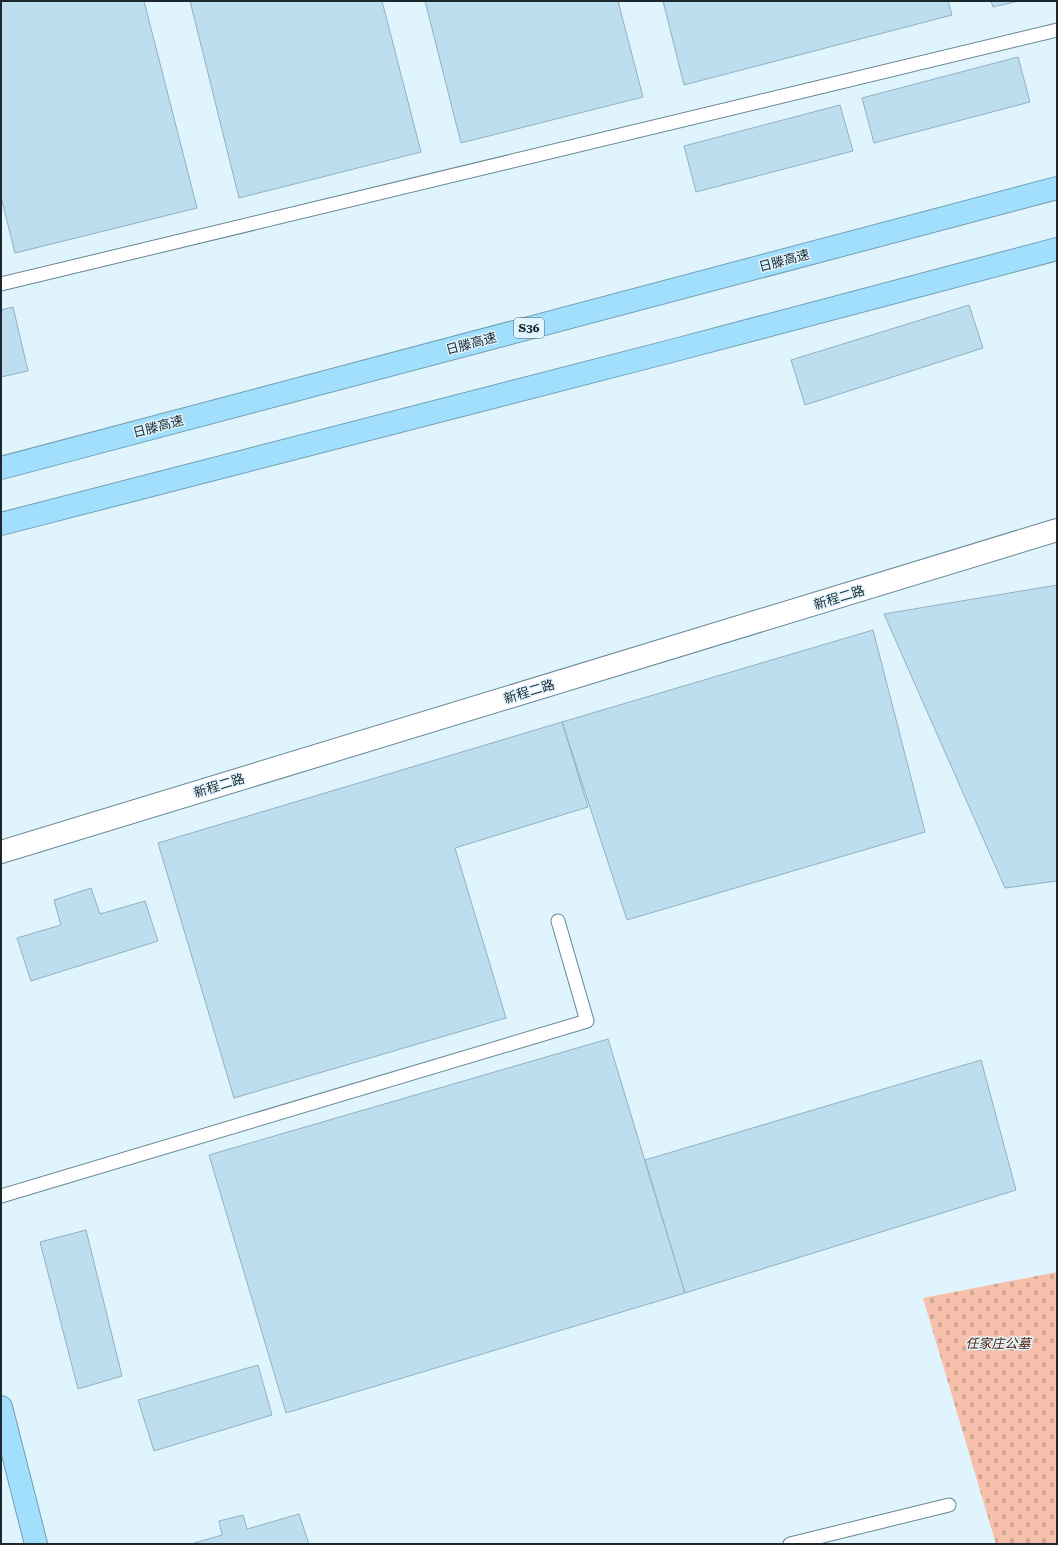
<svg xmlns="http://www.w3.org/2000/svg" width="1058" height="1545" font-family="'Roboto Serif','Noto Sans SC',serif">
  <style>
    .cemetery { fill: url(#cemetery-stones) }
    .building { fill: #bcdeee; stroke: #90b1c1 }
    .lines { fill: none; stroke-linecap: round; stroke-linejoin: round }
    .lane-casing { stroke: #678796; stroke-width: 15 }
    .street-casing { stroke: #678796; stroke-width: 24 }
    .highway-casing { stroke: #729fb4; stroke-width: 24 }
    .lane { stroke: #fff; stroke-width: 13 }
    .street { stroke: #fff; stroke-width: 22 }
    .highway { stroke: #a1dffc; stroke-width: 22 }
    .labels { text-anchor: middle; stroke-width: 3; stroke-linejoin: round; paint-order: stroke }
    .shield { fill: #e0f4fe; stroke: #56656c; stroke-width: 1 }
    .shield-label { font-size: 12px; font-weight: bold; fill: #1b282e }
    .street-label { font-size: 13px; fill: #1b282e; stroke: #e0f4fe }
    .park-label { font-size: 13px; font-style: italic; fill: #531a00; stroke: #e0f4fe }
  </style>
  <defs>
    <pattern id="cemetery-stones" width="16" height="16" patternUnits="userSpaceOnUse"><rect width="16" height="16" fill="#f7c0ab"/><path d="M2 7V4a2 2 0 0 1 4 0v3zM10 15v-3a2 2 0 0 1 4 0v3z" fill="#d3a593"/></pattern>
  </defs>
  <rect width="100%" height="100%" fill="#e0f4fe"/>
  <polygon class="cemetery" points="1057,1272 1057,1544 996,1544 923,1298"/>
  <g class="building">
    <polygon points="1,1 144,1 197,208 15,253 1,197"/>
    <polygon points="190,1 382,1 421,152 239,198"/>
    <polygon points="425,1 618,1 643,97 461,143"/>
    <polygon points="663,1 948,1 952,15 684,85"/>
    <polygon points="991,1 1019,1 993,7"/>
    <polygon points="1018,57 1030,102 874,143 862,98"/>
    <polygon points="840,105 853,151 696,192 684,146"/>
    <polygon points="969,305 983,348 805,405 791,360"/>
    <polygon points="13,307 28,371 1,377 1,310"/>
    <polygon points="1057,585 1057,881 1005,888 884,614"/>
    <polygon points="873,630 925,832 627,920 562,722"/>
    <polygon points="562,722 588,807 455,848 506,1018 234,1098 158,843"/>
    <polygon points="91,888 100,914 145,901 158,941 31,981 17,938 61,925 54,900"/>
    <polygon points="608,1039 685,1293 286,1413 209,1155"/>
    <polygon points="981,1060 1016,1190 685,1293 645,1160"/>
    <polygon points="86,1230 122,1376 78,1389 40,1242"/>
    <polygon points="258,1365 272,1415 154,1451 138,1400"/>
    <polygon points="299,1514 309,1544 191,1544 222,1535 219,1521 243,1515 247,1529"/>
  </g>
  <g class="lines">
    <defs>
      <g id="lane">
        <polyline points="1,284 1057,30"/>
        <polyline points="1,1196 587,1021 558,921"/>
        <polyline points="790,1544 949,1505"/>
      </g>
      <polyline id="street" points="1,852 1057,530"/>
      <g id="highway">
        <polyline points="1,468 1057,188"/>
        <polyline points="1,524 679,349 1057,249"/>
        <polyline points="1,1407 36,1544"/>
      </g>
    </defs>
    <use href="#lane" class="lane-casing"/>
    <use href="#street" class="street-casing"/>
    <use href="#highway" class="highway-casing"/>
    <use href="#lane" class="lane"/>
    <use href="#street" class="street"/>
    <use href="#highway" class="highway"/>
  </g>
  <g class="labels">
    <rect class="shield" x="514" y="318" width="30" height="20" rx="3"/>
    <g class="shield-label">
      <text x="529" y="332">S36</text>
    </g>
    <g class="street-label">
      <text transform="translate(784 260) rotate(-15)" y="5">日滕高速</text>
      <text transform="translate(471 343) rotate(-15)" y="5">日滕高速</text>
      <text transform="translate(158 426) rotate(-15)" y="5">日滕高速</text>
      <text transform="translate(839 597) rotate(-17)" y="5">新程二路</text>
      <text transform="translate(529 691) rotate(-17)" y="5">新程二路</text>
      <text transform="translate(219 785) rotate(-17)" y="5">新程二路</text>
    </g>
    <g class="park-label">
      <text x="998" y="1348">任家庄公墓</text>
    </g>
  </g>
  <rect width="1058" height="1545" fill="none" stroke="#1b282e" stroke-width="4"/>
</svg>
